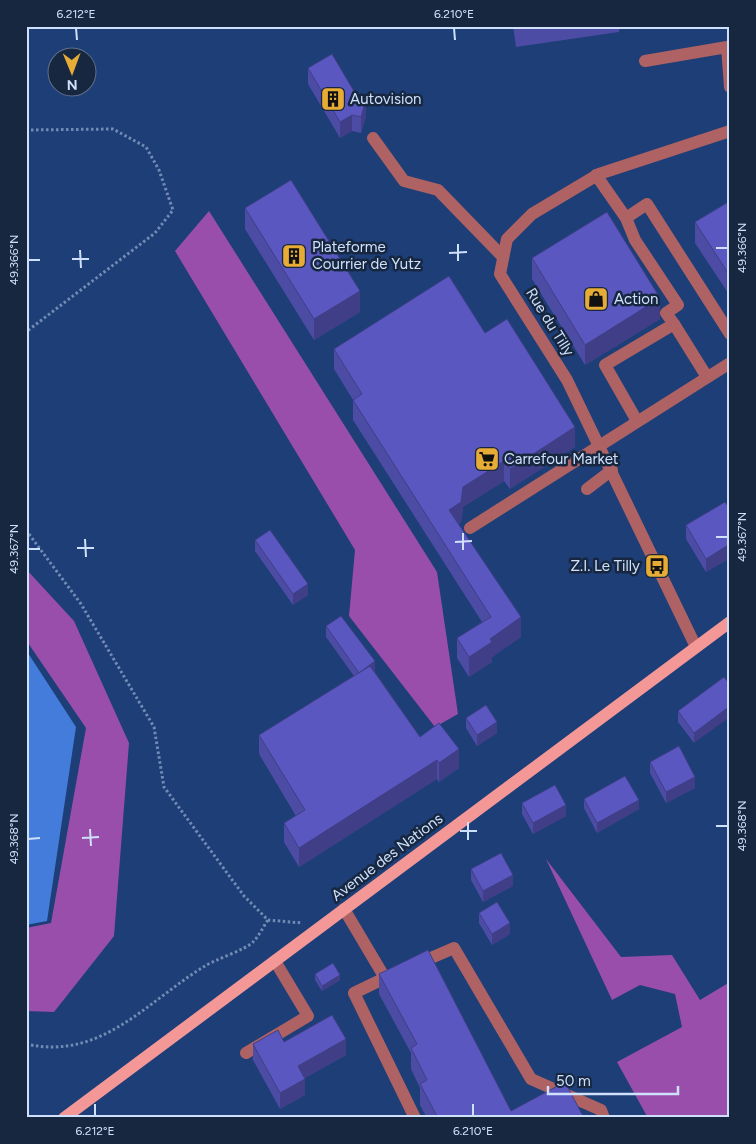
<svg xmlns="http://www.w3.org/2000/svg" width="756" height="1144" font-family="Figtree,sans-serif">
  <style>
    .forest { fill: #9a4eab }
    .water { fill: #437cdb }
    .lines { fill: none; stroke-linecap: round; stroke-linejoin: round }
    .path { stroke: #728bb5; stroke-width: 3; stroke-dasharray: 2.5 2.5; stroke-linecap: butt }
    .minor { stroke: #ae6263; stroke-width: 12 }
    .major { stroke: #f39797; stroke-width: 12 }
    .wall { fill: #4d4ca5 }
    .shaded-wall { fill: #3f3e86 }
    .building { fill: #5a58c0; stroke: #3f3e86 }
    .ticks { fill: none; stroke: #cfe0fb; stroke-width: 2 }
    .labels { text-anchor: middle; stroke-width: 5; stroke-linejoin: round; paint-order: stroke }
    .poi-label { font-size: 15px; fill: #cfe0fb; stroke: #172740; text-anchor: start }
    .street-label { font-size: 15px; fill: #cfe0fb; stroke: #172740 }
    .neatline { fill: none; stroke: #cfe0fb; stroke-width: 2 }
    .ticks-label { font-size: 12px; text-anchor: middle; fill: #cfe0fb }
  </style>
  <rect width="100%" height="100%" fill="#1d3e76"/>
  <g class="forest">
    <polygon points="209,211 437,572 458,714 435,727 349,616 355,550 175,251"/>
    <polygon points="26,569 74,621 129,743 114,936 54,1012 26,1011 26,928 51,923 86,728 26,640"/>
    <polygon points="546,859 621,957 672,955 700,1000 730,982 730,1118 648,1118 617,1062 682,1027 675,994 640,985 612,1000"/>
  </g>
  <polygon class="water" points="26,650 76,727 47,921 26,925"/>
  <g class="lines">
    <g class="path">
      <polyline points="26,130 113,129 146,147 159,170 173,210 155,233 26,332"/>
      <polyline points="26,530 81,604 154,727 164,787 244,896 268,920 302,923"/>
      <path d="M26,1044c76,17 121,-43 179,-78 11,-7 40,-16 48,-24 6,-6 10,-15 15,-22"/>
    </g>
    <g class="minor">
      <polyline points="645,61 727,47 730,87"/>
      <polyline points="373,138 404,181 438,190 503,257"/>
      <polyline points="596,175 626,218 647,204 730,334"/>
      <polyline points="626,218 635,240 678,305 666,313 674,324 605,365 637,421"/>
      <polyline points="674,324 707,377"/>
      <polyline points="587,489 612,470"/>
      <polyline points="470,528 730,363"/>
      <polyline points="696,647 567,380 500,274 507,239 532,214 599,174 730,131"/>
      <polyline points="344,909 385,978 354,993 415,1118"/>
      <polyline points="417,964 454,948 531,1079 601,1110 604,1118"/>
      <polyline points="246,1053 308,1016 275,961"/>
    </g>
    <polyline class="major" points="64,1118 730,622"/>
  </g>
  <g class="wall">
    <polygon points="513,26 619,26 619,32 516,47"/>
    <polygon points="308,68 366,116 361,133 352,131 340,138 308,84"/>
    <polygon points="730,201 730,296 695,243 695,222"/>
    <polygon points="245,208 360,312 314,340 245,229"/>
    <polygon points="532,258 660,319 585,365 532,279"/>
    <polygon points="485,333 575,447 510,489 504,481 463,507 461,522 458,524 521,637 492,657 492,662 469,677 457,658 457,638 482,622 353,420 353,400 334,369 334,349"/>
    <polygon points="730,509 730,558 706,572 686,539 686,525"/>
    <polygon points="255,540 308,595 293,605 255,551"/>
    <polygon points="326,626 375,672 420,737 459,768 439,782 437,779 299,867 284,842 284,823 296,816 259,754 259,735 354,676 326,637"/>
    <polygon points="730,685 694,743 678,722 678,711"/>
    <polygon points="466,718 497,733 477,746 466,728"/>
    <polygon points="650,762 695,788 666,803 650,773"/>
    <polygon points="584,799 639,809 597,833 584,808"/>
    <polygon points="522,803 566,816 533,834 522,814"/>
    <polygon points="471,869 513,886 483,902 471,880"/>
    <polygon points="479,913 510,934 492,945 479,923"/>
    <polygon points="315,974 340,980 322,991 315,980"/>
    <polygon points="379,974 511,1111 584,1118 427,1118 420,1105 420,1088 411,1069 411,1053 379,994"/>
    <polygon points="284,1042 346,1055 305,1078 305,1095 280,1109 253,1060 253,1044"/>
  </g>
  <g class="shaded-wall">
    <polygon points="366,100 366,116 361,133 361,117"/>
    <polygon points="352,115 352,131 340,138 340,122"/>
    <polygon points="360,291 360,312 314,340 314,319"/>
    <polygon points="660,298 660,319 585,365 585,345"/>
    <polygon points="575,427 575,447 510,489 510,469"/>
    <polygon points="504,461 504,481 463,507 461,522 449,530 449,510 463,487"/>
    <polygon points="730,544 730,558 706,572 706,559"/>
    <polygon points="308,584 308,595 293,605 293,594"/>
    <polygon points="521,617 521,637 492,657 492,662 469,677 469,657 490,639"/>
    <polygon points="375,661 375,672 359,683 359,673"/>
    <polygon points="730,706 730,717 694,743 694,733"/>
    <polygon points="497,722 497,733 477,746 477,735"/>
    <polygon points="459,749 459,768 439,782 439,763"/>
    <polygon points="437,760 437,779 299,867 299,848"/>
    <polygon points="695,777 695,788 666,803 666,792"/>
    <polygon points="639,800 639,809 597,833 597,823"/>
    <polygon points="566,805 566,816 533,834 533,823"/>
    <polygon points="513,875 513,886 483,902 483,891"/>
    <polygon points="510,923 510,934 492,945 492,934"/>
    <polygon points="340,975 340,980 322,991 322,986"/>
    <polygon points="346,1039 346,1055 298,1082 298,1066"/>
    <polygon points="305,1079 305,1095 280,1109 280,1093"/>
  </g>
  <g class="building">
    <polygon points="332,54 358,98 366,100 361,117 352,115 340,122 308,68"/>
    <polygon points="291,180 360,291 314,319 245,208"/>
    <polygon points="730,201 730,276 695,222"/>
    <polygon points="607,212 660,298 585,345 532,258"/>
    <polygon points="449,276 485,333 507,319 575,427 510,469 504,461 482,475 463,487 461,502 449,510 521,617 490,639 492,642 469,657 457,638 491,617 353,400 362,394 334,349"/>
    <polygon points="725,502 730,509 730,544 706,559 686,525"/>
    <polygon points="270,530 308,584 293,594 255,540"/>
    <polygon points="341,616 375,661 359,673 326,626"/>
    <polygon points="370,666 420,737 439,723 459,749 439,763 437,760 299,848 284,823 305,810 259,735"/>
    <polygon points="724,677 730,685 730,706 694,733 678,711"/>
    <polygon points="486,705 497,722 477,735 466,718"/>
    <polygon points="679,746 695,777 666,792 650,762"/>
    <polygon points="625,776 639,800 597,823 584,799"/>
    <polygon points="555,785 566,805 533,823 522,803"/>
    <polygon points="501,853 513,875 483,891 471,869"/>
    <polygon points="497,902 510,923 492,934 479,913"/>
    <polygon points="428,950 511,1111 565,1082 584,1118 438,1118 420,1084 427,1080 411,1048 417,1044 379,974"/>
    <polygon points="333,963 340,975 322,986 315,974"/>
    <polygon points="332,1015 346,1039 298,1066 305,1079 280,1093 253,1044 278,1030 284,1042"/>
  </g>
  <path class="ticks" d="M76,28l1,12M454,28l1,12M458,244v17M716,248h12M80,250l1,18M449,253l18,-1M72,259h17M28,260h12M463,533v17M716,537h12M85,539l1,18M455,542l17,-1M77,548h17M28,549h12M468,822v18M716,826h12M90,829l1,17M460,831h17M82,838l17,-1M28,839l12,-1M95,1104v12M473,1104v12"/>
  <defs>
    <symbol id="building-square" viewBox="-11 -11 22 22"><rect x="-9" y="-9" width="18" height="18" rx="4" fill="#e7ac36" stroke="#172740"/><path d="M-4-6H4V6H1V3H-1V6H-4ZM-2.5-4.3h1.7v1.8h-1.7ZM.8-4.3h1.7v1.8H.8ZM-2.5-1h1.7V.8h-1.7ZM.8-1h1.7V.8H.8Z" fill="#111"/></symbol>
    <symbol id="shop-square" viewBox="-11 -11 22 22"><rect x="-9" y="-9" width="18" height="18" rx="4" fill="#e7ac36" stroke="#172740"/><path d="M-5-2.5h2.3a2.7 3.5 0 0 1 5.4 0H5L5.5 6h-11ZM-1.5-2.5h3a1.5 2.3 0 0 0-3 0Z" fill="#111"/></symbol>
    <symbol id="supermarket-square" viewBox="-11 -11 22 22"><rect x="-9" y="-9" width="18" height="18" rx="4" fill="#e7ac36" stroke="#172740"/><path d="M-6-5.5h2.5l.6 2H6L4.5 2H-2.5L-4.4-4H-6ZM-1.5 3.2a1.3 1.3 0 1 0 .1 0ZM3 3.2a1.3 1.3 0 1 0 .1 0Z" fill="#111"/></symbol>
    <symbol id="bus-square" viewBox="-11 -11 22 22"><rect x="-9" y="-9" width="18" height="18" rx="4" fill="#e7ac36" stroke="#172740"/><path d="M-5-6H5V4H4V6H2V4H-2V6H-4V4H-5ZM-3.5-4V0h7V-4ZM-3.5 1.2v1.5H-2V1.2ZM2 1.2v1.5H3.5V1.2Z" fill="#111"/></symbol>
  </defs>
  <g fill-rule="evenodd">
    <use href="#building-square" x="319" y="85" width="28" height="28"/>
    <use href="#building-square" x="280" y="242" width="28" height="28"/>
    <use href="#shop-square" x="582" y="285" width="28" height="28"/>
    <use href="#supermarket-square" x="473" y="445" width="28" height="28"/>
    <use href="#bus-square" x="643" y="552" width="28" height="28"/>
  </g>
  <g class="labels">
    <g class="poi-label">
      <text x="350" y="104">Autovision</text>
      <text x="312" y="252">Plateforme<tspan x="312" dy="17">Courrier de Yutz</tspan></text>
      <text x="614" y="304">Action</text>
      <text x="504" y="464">Carrefour Market</text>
      <text x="640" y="571" text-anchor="end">Z.I. Le Tilly</text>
    </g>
    <g class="street-label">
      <text transform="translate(550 322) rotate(58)" y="5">Rue du Tilly</text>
      <text transform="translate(387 857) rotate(-37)" y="5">Avenue des Nations</text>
    </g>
  </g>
  <rect width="756" height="1144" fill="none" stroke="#172740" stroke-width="55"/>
  <g transform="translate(72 72) rotate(179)"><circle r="24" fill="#172740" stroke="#61718b"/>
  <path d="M0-4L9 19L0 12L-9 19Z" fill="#e7ac36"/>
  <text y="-8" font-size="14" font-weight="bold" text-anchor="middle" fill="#cfe0fb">N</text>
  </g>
  <path d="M548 1086v8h130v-8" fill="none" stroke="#cfe0fb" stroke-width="2.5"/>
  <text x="556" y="1086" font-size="15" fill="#cfe0fb" stroke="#172740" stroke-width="4" paint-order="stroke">50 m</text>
  <rect x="28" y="28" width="700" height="1088" class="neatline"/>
  <g class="ticks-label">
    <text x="76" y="18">6.212°E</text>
    <text x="454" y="18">6.210°E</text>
    <text transform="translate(742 248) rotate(-90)" y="4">49.366°N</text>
    <text transform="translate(14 260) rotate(-90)" y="4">49.366°N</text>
    <text transform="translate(742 537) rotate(-90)" y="4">49.367°N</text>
    <text transform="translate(14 549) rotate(-90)" y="4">49.367°N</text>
    <text transform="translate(742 826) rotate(-90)" y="4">49.368°N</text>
    <text transform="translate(14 839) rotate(-90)" y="4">49.368°N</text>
    <text x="95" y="1135">6.212°E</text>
    <text x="473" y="1135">6.210°E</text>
  </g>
</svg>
